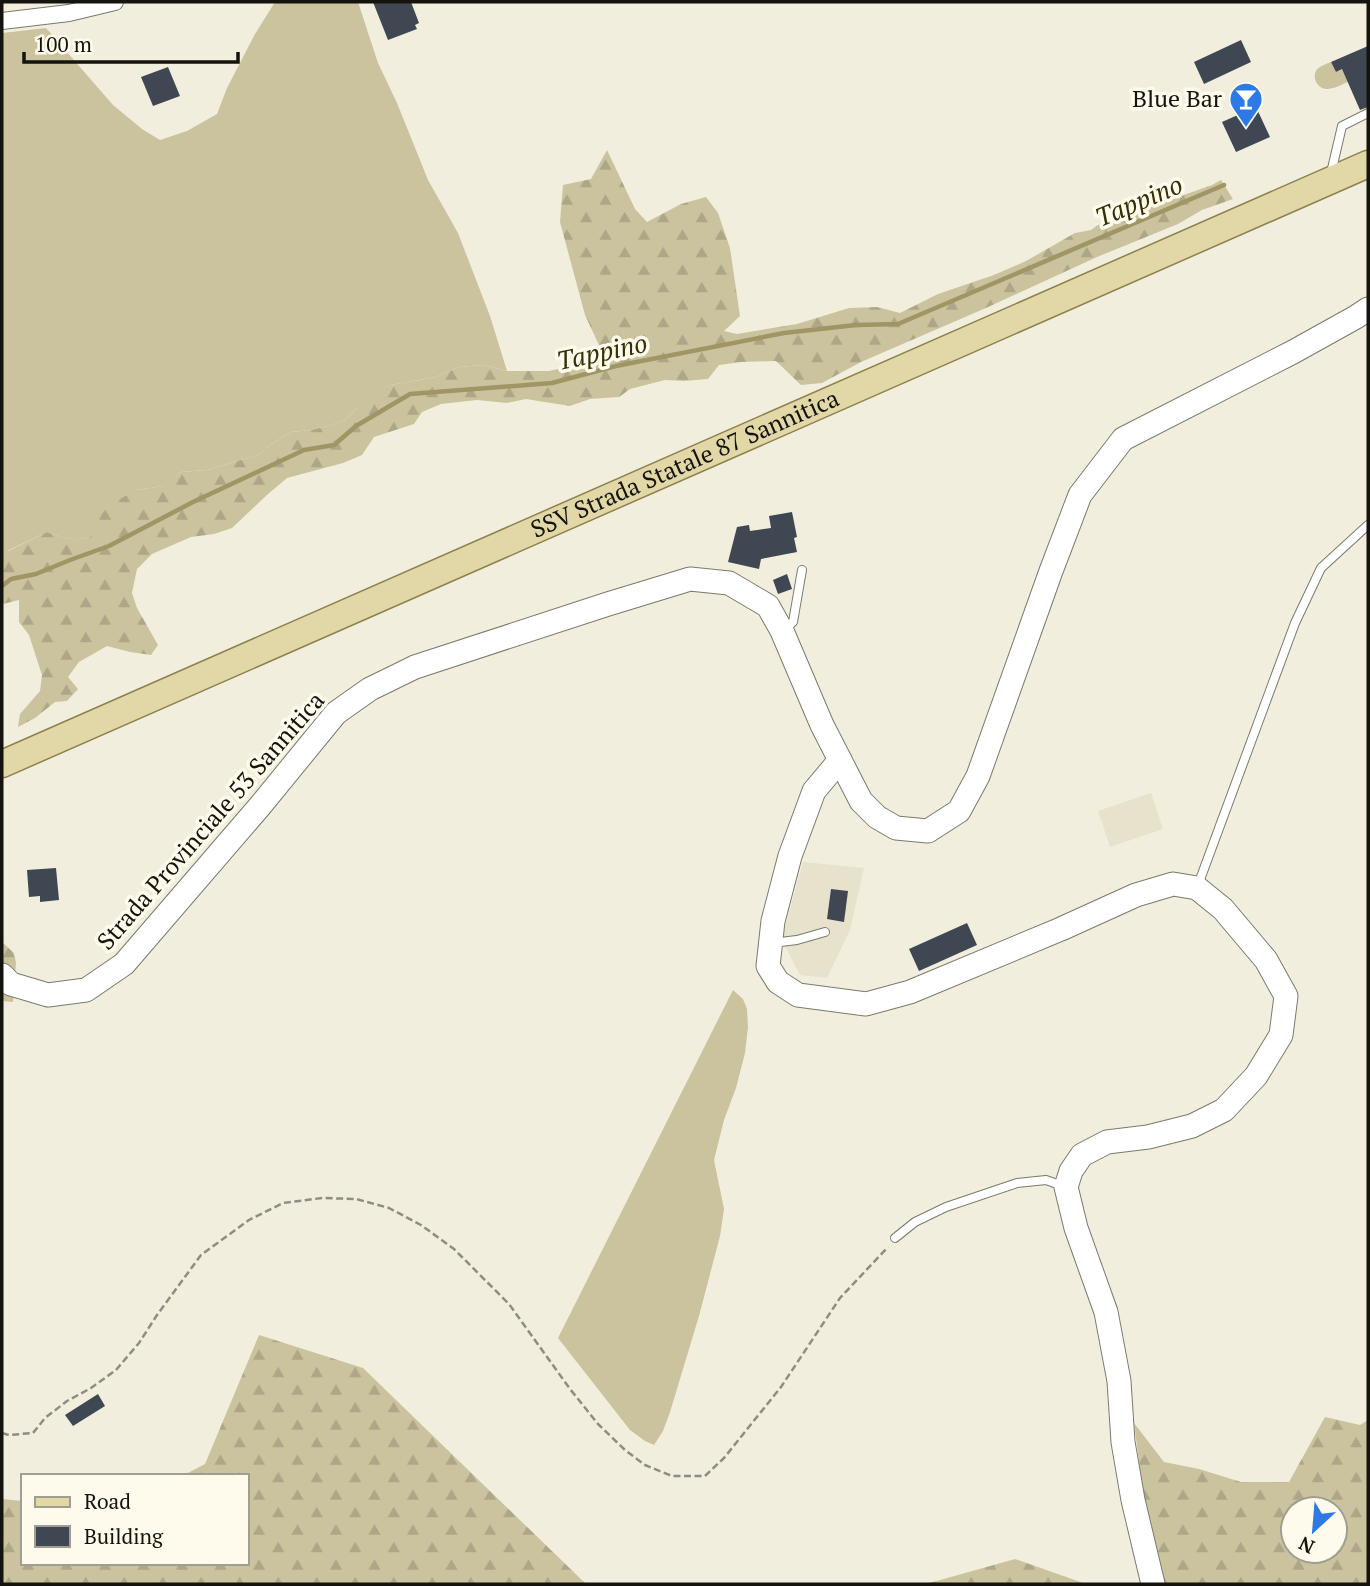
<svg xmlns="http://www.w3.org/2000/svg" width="1370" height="1586" font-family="'PT Serif',serif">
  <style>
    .built { fill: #e7e2cb }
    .grass { fill: #cbc39e }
    .forest { fill: url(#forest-firs); fill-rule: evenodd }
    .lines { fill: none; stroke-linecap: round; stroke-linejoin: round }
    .stream { stroke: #9f9565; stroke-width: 4.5 }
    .building { fill: #3f4752 }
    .lane-casing { stroke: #7c796c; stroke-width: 10 }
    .street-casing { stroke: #7c796c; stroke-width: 18 }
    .secondary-casing { stroke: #7c796c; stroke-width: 25 }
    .primary-casing { stroke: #8c814c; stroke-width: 29 }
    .path { stroke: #8f8d82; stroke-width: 2.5; stroke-dasharray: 7 3.5; stroke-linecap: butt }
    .lane { stroke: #fff; stroke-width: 8 }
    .street { stroke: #fff; stroke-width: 16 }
    .secondary { stroke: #fff; stroke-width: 23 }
    .primary { stroke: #e1d7a7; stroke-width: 26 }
    .labels { text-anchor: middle; stroke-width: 7; stroke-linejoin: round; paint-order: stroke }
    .poi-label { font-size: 24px; fill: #14130e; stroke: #fefbec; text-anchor: end }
    .street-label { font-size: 24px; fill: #14130e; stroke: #fefbec }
    .water-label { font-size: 26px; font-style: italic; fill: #372f05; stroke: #fefbec }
  </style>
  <defs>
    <pattern id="forest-firs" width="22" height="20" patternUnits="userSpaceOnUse" patternTransform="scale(1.75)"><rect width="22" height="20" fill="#cbc39e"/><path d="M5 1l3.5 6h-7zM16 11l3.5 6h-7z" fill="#ada787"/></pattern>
  </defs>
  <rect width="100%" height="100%" fill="#f1eede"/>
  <g class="built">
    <polygon points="1151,793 1163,829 1110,847 1098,811"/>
    <polygon points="803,862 864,868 850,930 827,978 800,975 784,944 784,931"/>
  </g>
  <g class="grass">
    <path d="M275,2h83l20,61 19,40 31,77 30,53 32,83 17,55 -23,-6 -25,2 -23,10 -45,8 -35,24 -10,10 -14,6 -21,5 -20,2 -21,13 -12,10 -51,15 -27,2 -15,14 -30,4 -44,46c-15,7 -30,1 -44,-4l-40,19h-5v-518l44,-5 67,77 29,24 18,11 27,-9 30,-17 10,-26 28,-54z"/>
    <path d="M1331,62l5,10 18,-8 6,12c-8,3 -25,14 -34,13 -8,-1 -14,-10 -10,-18 3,-5 10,-7 15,-9z"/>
    <polygon points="733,990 743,999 747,1009 748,1027 745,1053 736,1088 724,1120 714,1160 724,1209 720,1236 699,1316 670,1412 663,1431 654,1445 645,1441 630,1430 558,1338"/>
  </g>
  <g class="forest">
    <path d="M607,150l28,59 12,13 34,-18 25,-7 12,16 12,35 10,68 -16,15 13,3 60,-10 52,-16 28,-1 23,6 38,-19 56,-19 32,-14 49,-28 16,-3 18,-13 24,-4 79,-28 9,-5 12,19 -31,11 -24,14 -81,33 -111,51 -125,54 -39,21 -21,2 -25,-24 -35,1 -22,3 -11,14 -24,2 -19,-1 -35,9 -11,8 -29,2 -20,7 -44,-7 -19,4 -30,-3 -36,4 -19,8 -8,12 -40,13 -12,18 -19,8 -56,15 -19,16 -36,34 -18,6 -23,3 -39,17 -15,15 -5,24 5,15 21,37 -7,10 -21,-3 -23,-6 -28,16 -11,15 10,12 -11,12 -12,1 -20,16 -17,9 2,-13 20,-23 2,-16 -13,-40 -10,-13v-22l-16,4 -1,3v-56h6l39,-19c14,5 30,11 44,4l5,-18 16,-14 23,-14 29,-4 16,-14 27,-2 51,-15 12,-10 21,-13 20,-2 21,-5 14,-6 10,-10 4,-8 31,-16 45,-8 23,-10 25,-2 23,6h42l56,-13 -20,-43 -25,-93 3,-37 28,-6z"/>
    <polygon points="2,942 14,953 16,963 13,1002 2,1001"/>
    <polygon points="259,1335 363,1368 586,1584 2,1584 2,1499 23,1501 23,1563 247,1563 247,1476 182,1476 205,1464"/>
    <path d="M1325,1417l35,8 8,-5v164h-206l-16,-69 -12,-92 30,39 35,7 42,13h48zM1293,1509h42v42h-42z"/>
    <polygon points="1015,1559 1086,1584 926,1584"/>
  </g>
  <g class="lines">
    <polyline class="stream" points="2,586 11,579 36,574 70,560 109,546 193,502 304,450 334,445 356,426 410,394 552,383 616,366 784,333 856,325 898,324 1224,185"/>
  </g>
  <g class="building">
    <polygon points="373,2 411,2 419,23 415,25 417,29 388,40"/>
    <polygon points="1241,40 1251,62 1204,84 1194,62"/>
    <polygon points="1368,46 1368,107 1360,110 1342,69 1336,72 1331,62"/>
    <polygon points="168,67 180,96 153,106 141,77"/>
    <polygon points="1256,107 1270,137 1236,152 1222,122"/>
    <polygon points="792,512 797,537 794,538 797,552 761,559 759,569 728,562 737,527 749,525 750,531 771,528 769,516"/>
    <polygon points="787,574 792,589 778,594 773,580"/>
    <polygon points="56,868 59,900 40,902 40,896 29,897 27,870"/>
    <polygon points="831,889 848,891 844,922 827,919"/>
    <polygon points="967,923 977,945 919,971 909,949"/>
    <polygon points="98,1394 105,1406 73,1426 65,1415"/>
  </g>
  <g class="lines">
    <defs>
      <g id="lane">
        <polyline points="1331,173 1342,126 1368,113"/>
        <polyline points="785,629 793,622 802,570"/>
        <polyline points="1198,885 1295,623 1321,568 1368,525"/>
        <polyline points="772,943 797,940 825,932"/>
        <polyline points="895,1238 915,1222 946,1207 1017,1183 1046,1180 1063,1186"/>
      </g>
      <polyline id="street" points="2,21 69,13 115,2"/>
      <g id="secondary">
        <polyline points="840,760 814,791 790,856 773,921 768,966 778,982 798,995 866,1004 910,992 1061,929 1136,895 1173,884 1197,888 1223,909 1266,960 1286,996 1281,1035 1256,1076 1224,1110 1192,1126 1148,1137 1107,1142 1082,1155 1071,1171 1066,1187 1076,1228 1106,1312 1119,1381 1123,1442 1133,1500 1153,1584"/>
        <polyline points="2,975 11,984 48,995 86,990 124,964 260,806 336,713 370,689 415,667 608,604 690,579 729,583 768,606 782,631 822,725 861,801 877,817 896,828 928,831 959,811 978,776 1051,571 1080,495 1123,439 1293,352 1356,317 1368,309"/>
      </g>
      <g id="primary">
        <path id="s1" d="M2,764l1366,-600"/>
      </g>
    </defs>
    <use href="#lane" class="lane-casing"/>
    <use href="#street" class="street-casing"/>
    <use href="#secondary" class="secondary-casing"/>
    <use href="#primary" class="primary-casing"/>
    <polyline class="path" points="2,1433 9,1435 33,1433 45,1418 67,1401 91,1388 116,1370 139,1343 157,1315 201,1255 249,1220 283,1203 322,1198 356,1199 389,1208 421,1225 454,1249 509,1304 570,1389 598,1424 625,1450 645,1465 672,1476 705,1476 724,1458 781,1387 840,1298 888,1247"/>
    <use href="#lane" class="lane"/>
    <use href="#street" class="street"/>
    <use href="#secondary" class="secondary"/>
    <use href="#primary" class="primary"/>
  </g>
  <defs>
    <symbol id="bar-pin" viewBox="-11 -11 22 30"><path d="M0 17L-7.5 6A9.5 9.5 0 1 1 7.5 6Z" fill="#2d7ae6" stroke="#fefbec"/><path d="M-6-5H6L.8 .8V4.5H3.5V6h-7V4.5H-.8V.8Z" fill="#fff"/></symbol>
  </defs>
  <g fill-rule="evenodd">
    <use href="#bar-pin" x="1227" y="80" width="38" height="52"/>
  </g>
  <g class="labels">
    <g class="poi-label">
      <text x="1222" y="107">Blue Bar</text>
    </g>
    <g class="street-label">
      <text dy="8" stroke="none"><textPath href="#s1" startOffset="746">SSV Strada Statale 87 Sannitica</textPath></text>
      <text transform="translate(211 821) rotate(-49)" y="8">Strada Provinciale 53 Sannitica</text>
    </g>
    <g class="water-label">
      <text transform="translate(1139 201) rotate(-23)" y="9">Tappino</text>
      <text transform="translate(602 352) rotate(-12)" y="9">Tappino</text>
    </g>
  </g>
  <rect width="1370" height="1586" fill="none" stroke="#14130e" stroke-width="7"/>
  <rect x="21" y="1474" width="228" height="91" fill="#fefbec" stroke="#a09e93" stroke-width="2"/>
  <rect x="35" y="1497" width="35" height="10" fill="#e1d7a7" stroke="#a09e93" stroke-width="2"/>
  <text x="84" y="1509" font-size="21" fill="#14130e">Road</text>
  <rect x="35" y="1526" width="35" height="21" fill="#3f4752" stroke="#a09e93" stroke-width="2"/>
  <text x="84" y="1544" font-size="21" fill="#14130e">Building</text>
  <g transform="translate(1314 1530) rotate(206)"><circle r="33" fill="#fefbec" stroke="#a09e93" stroke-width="2"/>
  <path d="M0-5L12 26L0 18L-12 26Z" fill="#2d7ae6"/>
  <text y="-10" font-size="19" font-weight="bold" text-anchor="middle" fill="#14130e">N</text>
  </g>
  <path d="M24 52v10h214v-10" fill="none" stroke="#14130e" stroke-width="3.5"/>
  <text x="35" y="52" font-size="21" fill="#14130e" stroke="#fefbec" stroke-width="5" paint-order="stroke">100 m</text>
</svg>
